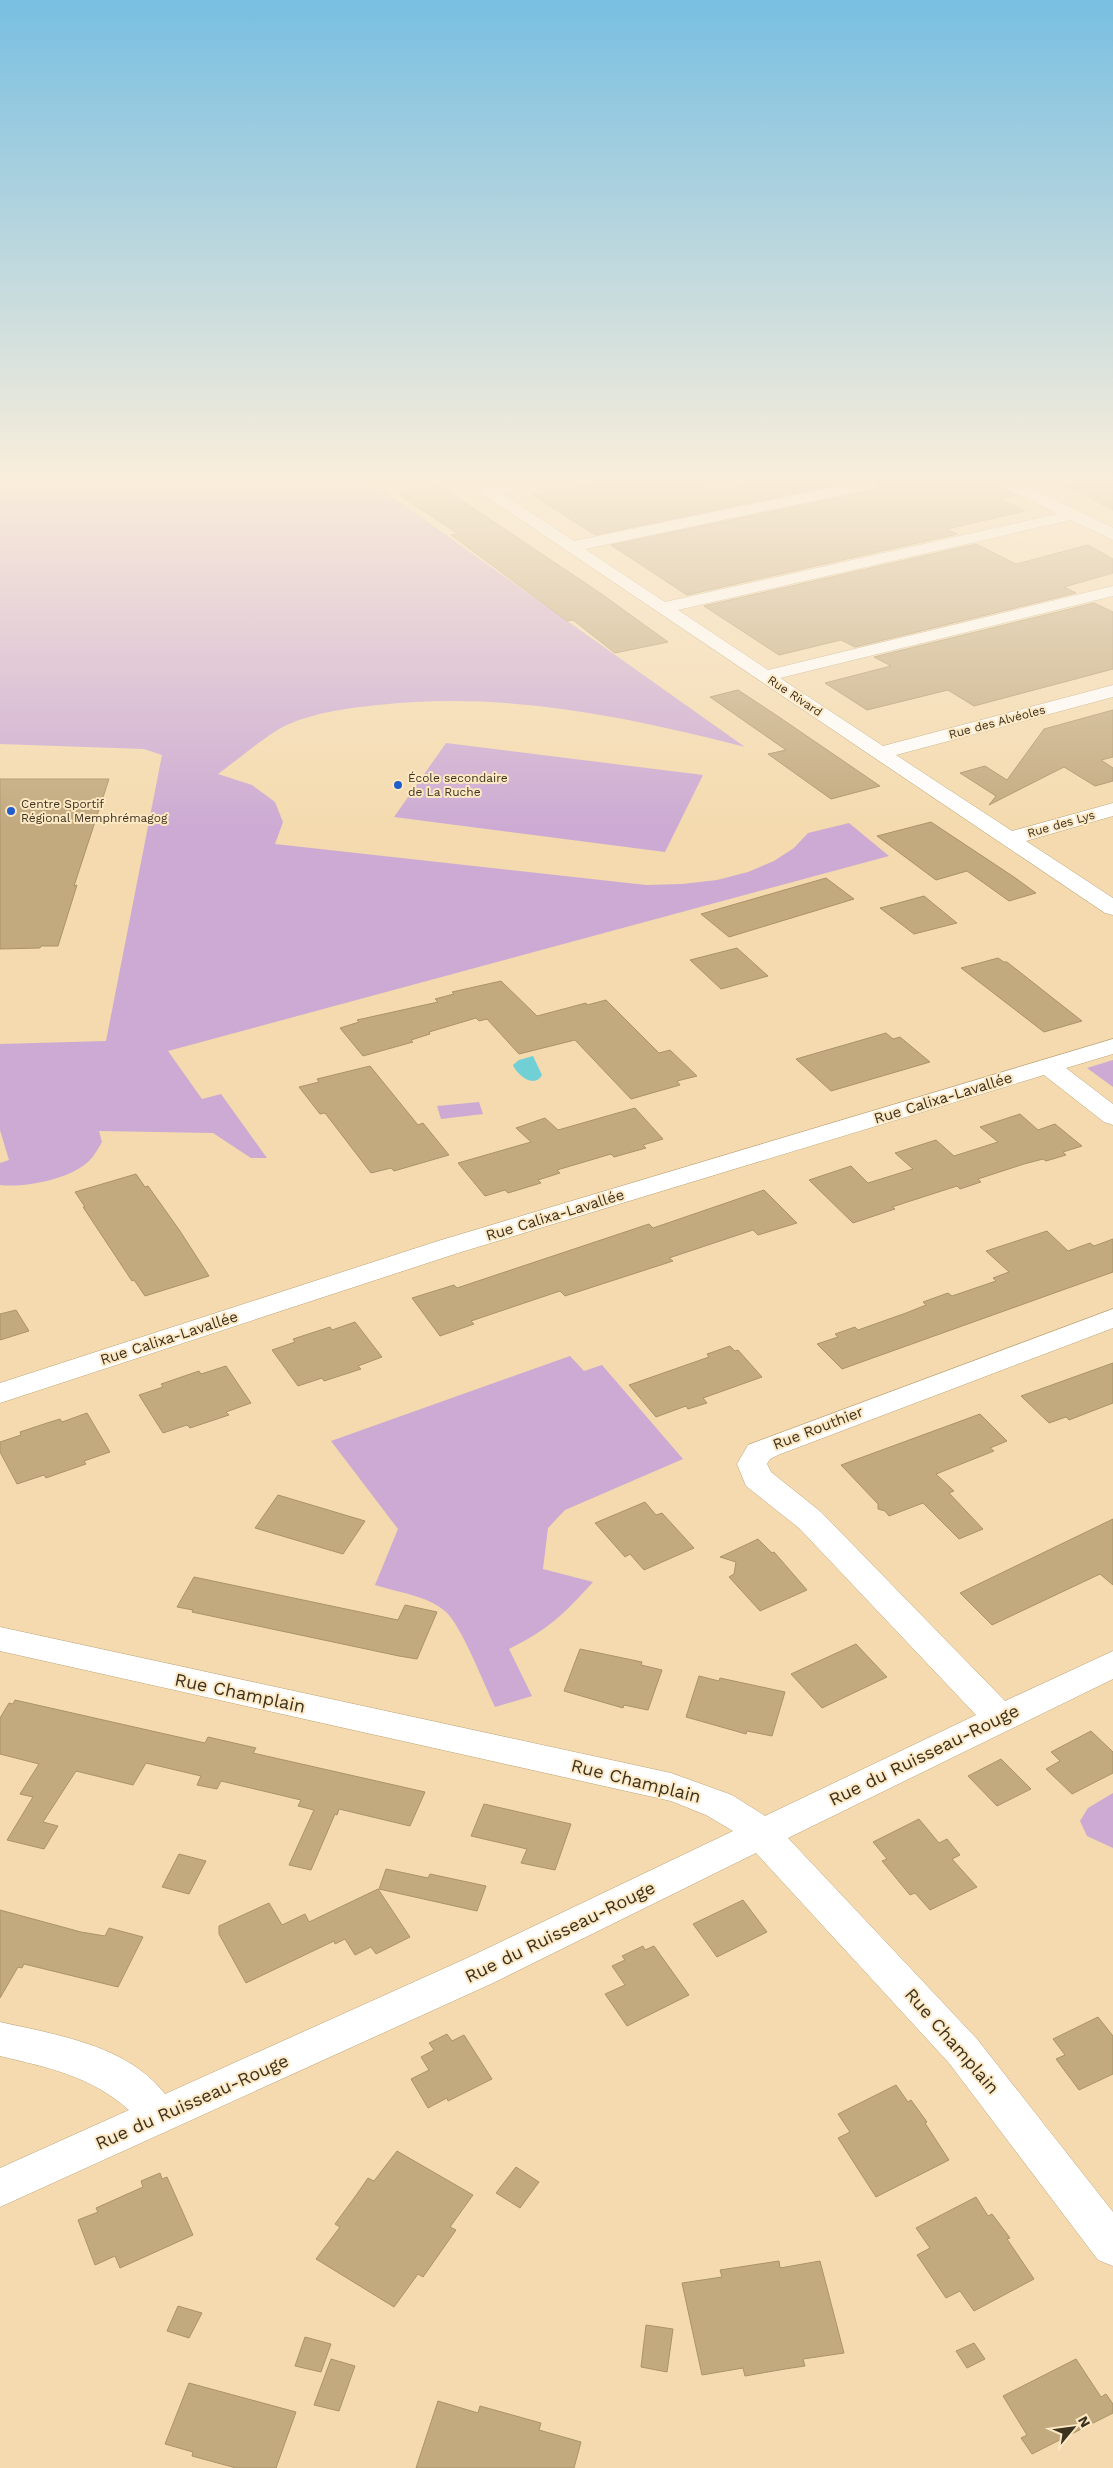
<svg xmlns="http://www.w3.org/2000/svg" width="1113" height="2468" font-family="'Work Sans',sans-serif">
  <style>
    .green { fill: #ccaad3 }
    .water { fill: #71d0d6 }
    .building { fill: #c2a97e; stroke: #ab9369 }
    .lines { fill: none; stroke-linecap: round; stroke-linejoin: round }
    .minor-casing { stroke: #bda57a; stroke-width: 1 }
    .minor { fill: #fff; fill-rule: evenodd }
    .poi-dot { fill: #225ecb; stroke: #fde8c4; stroke-width: 2 }
    .labels { text-anchor: middle; stroke-width: 4; stroke-linejoin: round; paint-order: stroke }
    .far-street-label { font-size: 12px; fill: #3c3220; stroke: #fde8c4 }
    .far-poi-label { font-size: 12px; fill: #3c3220; stroke: #fde8c4; text-anchor: start }
    .street-label { font-size: 15px; fill: #3c3220; stroke: #fde8c4 }
    .near-street-label { font-size: 18px; fill: #3c3220; stroke: #fde8c4 }
  </style>
  <rect width="100%" height="100%" fill="#f4daae"/>
  <g class="green">
    <path d="M0,484h374l371,263c-120,-31 -242,-56 -367,-42 -30,3 -61,7 -89,19 -19,8 -52,36 -71,50l34,11 23,17 8,20 -8,22 371,41 36,-1 35,-4 31,-8 26,-11 20,-13 14,-15 41,-10 40,33 -721,195 34,48 19,-5 46,64h-16l-38,-25 -114,-2 3,11c-4,7 -8,14 -13,19 -18,18 -65,27 -89,24v-22l9,-3 -9,-30v-86l106,-3 56,-286 -18,-6 -144,-5z"/>
    <polygon points="446,743 703,775 665,852 394,817"/>
    <polygon points="1113,1060 1113,1087 1087,1068"/>
    <polygon points="479,1102 483,1114 441,1119 437,1106"/>
    <path d="M570,1356l14,15 18,-6 81,94 -118,51 -17,18 -5,41 50,13c-30,33 -44,47 -84,67l23,47 -37,11c-10,-21 -34,-82 -49,-95 -17,-16 -49,-20 -71,-27l23,-56 -67,-88z"/>
    <polygon points="1113,1793 1113,1848 1087,1836 1080,1821 1088,1808"/>
  </g>
  <path class="water" d="M533,1056l9,19c-8,14 -25,0 -29,-10l6,-5z"/>
  <g class="building">
    <polygon points="591,484 706,484 707,492 749,484 840,484 595,535 533,495"/>
    <polygon points="880,484 1001,484 1004,489 1017,495 1001,499 1025,511 947,529 957,534 687,595 611,545 870,491"/>
    <polygon points="1063,484 1113,484 1113,510"/>
    <polygon points="439,485 603,595 668,642 615,653 573,620 567,621 451,535 458,534 398,494"/>
    <polygon points="976,544 1016,564 1088,545 1113,559 1113,573 1064,587 1076,593 855,647 841,640 779,655 704,606"/>
    <polygon points="1094,603 1113,612 1113,669 974,706 948,690 867,710 825,683 891,666 874,657"/>
    <polygon points="738,690 776,715 880,786 831,799 768,754 786,750 710,697"/>
    <polygon points="1113,710 1113,757 1101,760 1113,768 1113,781 1095,786 1064,767 989,805 996,796 960,773 985,766 1007,780 1044,729"/>
    <polygon points="0,779 109,779 74,886 77,885 58,946 41,946 40,948 0,949"/>
    <polygon points="931,822 1014,877 1036,893 1009,901 967,871 936,880 877,836"/>
    <polygon points="826,878 854,899 729,937 701,914"/>
    <polygon points="924,896 957,923 914,934 880,908"/>
    <polygon points="737,948 768,976 721,989 690,960"/>
    <polygon points="998,958 1004,962 1007,962 1082,1021 1044,1032 961,968"/>
    <polygon points="501,981 537,1016 586,1003 587,1005 606,1000 659,1053 670,1050 697,1076 677,1081 680,1085 631,1099 575,1040 519,1054 487,1019 479,1021 476,1018 429,1032 430,1034 411,1040 413,1042 363,1056 340,1028 359,1022 357,1020 438,1002 435,999 454,994 452,992"/>
    <polygon points="886,1033 893,1039 900,1037 930,1062 831,1091 796,1059"/>
    <polygon points="370,1066 418,1125 423,1123 449,1155 394,1171 391,1168 371,1173 325,1113 320,1114 299,1087 319,1082 317,1079"/>
    <polygon points="635,1108 663,1139 643,1145 646,1148 614,1157 611,1154 557,1170 560,1173 538,1180 541,1183 508,1193 505,1190 485,1196 458,1163 531,1142 516,1128 545,1118 558,1130"/>
    <polygon points="1020,1114 1038,1130 1055,1124 1082,1146 1063,1152 1066,1155 1046,1161 1043,1159 1024,1164 978,1179 981,1182 960,1189 957,1186 892,1207 895,1209 853,1223 809,1180 851,1166 868,1183 913,1169 895,1153 936,1140 954,1156 998,1142 980,1127"/>
    <polygon points="136,1174 145,1187 148,1186 180,1231 209,1276 145,1296 134,1280 132,1281 83,1207 85,1207 75,1192"/>
    <polygon points="764,1190 797,1223 758,1235 753,1230 669,1258 673,1261 565,1296 560,1291 471,1321 474,1324 440,1336 412,1298 454,1285 457,1288 649,1224 653,1228"/>
    <polygon points="1047,1231 1068,1251 1090,1243 1094,1246 1113,1239 1113,1272 842,1369 817,1344 838,1337 835,1334 855,1327 858,1330 906,1313 926,1305 923,1302 948,1293 952,1296 996,1281 993,1278 1009,1272 986,1251"/>
    <polygon points="16,1310 29,1331 0,1340 0,1314"/>
    <polygon points="355,1322 382,1357 358,1366 361,1369 324,1381 322,1378 298,1386 272,1350 295,1342 293,1339 330,1327 332,1330"/>
    <polygon points="730,1346 735,1351 738,1350 762,1377 703,1398 707,1403 688,1409 686,1406 656,1417 629,1385 709,1357 707,1354"/>
    <polygon points="1113,1363 1113,1403 1069,1420 1066,1417 1049,1423 1021,1396"/>
    <polygon points="226,1366 251,1403 226,1412 229,1415 190,1428 187,1425 163,1433 139,1395 163,1387 161,1384 199,1371 201,1374"/>
    <polygon points="87,1413 110,1452 84,1461 86,1464 60,1473 46,1478 44,1475 17,1484 0,1452 0,1442 21,1435 20,1432 47,1423 60,1419 62,1422"/>
    <polygon points="980,1414 1007,1441 990,1448 994,1451 936,1474 954,1491 949,1493 983,1529 959,1539 923,1503 889,1516 885,1511 878,1509 878,1504 841,1465"/>
    <polygon points="278,1495 365,1521 343,1554 255,1528"/>
    <polygon points="645,1502 656,1515 662,1513 694,1548 644,1570 630,1554 625,1557 595,1523"/>
    <polygon points="1113,1519 1113,1585 1100,1574 992,1625 960,1593"/>
    <polygon points="758,1539 772,1553 774,1552 807,1590 760,1611 729,1577 734,1574 736,1562 720,1557"/>
    <polygon points="194,1577 398,1620 405,1605 437,1612 417,1659 399,1656 192,1612 193,1610 177,1607"/>
    <polygon points="856,1644 887,1677 822,1708 791,1674"/>
    <polygon points="580,1649 642,1662 641,1665 662,1670 648,1710 624,1705 623,1708 564,1691"/>
    <polygon points="699,1676 719,1681 720,1678 785,1692 772,1736 747,1731 746,1734 686,1717"/>
    <polygon points="15,1700 205,1743 208,1737 256,1748 253,1753 425,1792 410,1826 339,1809 337,1815 335,1814 311,1870 289,1865 314,1810 298,1806 301,1800 221,1781 217,1789 197,1785 201,1776 146,1763 133,1785 76,1771 43,1822 58,1826 44,1849 7,1840 33,1797 20,1794 39,1764 0,1754 0,1718 9,1703 13,1704"/>
    <polygon points="1091,1731 1113,1752 1113,1773 1072,1794 1046,1769 1060,1761 1051,1752"/>
    <polygon points="1001,1759 1031,1789 997,1806 968,1776"/>
    <polygon points="484,1804 571,1824 555,1870 521,1863 527,1849 471,1836"/>
    <polygon points="919,1819 939,1843 947,1839 960,1855 952,1859 977,1887 930,1910 915,1893 910,1895 882,1861 887,1859 873,1842"/>
    <polygon points="179,1854 206,1861 189,1894 162,1887"/>
    <polygon points="386,1869 428,1878 430,1874 486,1886 477,1911 379,1889"/>
    <polygon points="378,1889 410,1937 376,1954 371,1947 355,1955 345,1939 335,1944 334,1941 246,1983 219,1934 219,1926 269,1903 282,1925 305,1914 309,1922"/>
    <polygon points="743,1900 767,1932 717,1957 693,1924"/>
    <polygon points="0,1910 81,1932 105,1936 109,1928 143,1937 118,1987 24,1964 22,1968 18,1967 0,1998"/>
    <polygon points="643,1946 645,1950 654,1946 689,1995 627,2026 605,1994 625,1985 612,1966 625,1960 622,1956"/>
    <polygon points="1098,2017 1113,2036 1113,2074 1079,2090 1056,2059 1065,2055 1053,2039"/>
    <polygon points="447,2034 452,2041 464,2035 492,2079 448,2101 447,2098 428,2108 411,2079 429,2070 421,2057 434,2050 429,2043"/>
    <polygon points="896,2085 908,2102 911,2100 927,2122 925,2123 949,2160 876,2197 838,2138 850,2132 838,2114"/>
    <polygon points="397,2151 473,2195 450,2227 456,2230 423,2277 418,2274 394,2307 316,2259 340,2227 335,2224 357,2194 368,2178 374,2181"/>
    <polygon points="516,2167 539,2182 520,2208 496,2193"/>
    <polygon points="160,2173 162,2179 167,2177 193,2235 120,2268 115,2256 95,2265 78,2220 98,2212 96,2208 143,2187 141,2181"/>
    <polygon points="976,2197 988,2216 992,2214 1010,2238 1007,2239 1034,2279 974,2311 960,2291 946,2298 917,2255 930,2248 916,2228"/>
    <polygon points="779,2261 780,2268 820,2261 844,2353 803,2359 805,2366 785,2369 745,2376 743,2368 702,2375 682,2283 722,2277 720,2270"/>
    <polygon points="178,2306 202,2313 189,2338 167,2331"/>
    <polygon points="646,2325 673,2329 667,2372 641,2367"/>
    <polygon points="305,2337 331,2344 321,2372 295,2366"/>
    <polygon points="974,2343 985,2359 967,2368 956,2351"/>
    <polygon points="331,2359 355,2366 339,2411 314,2405"/>
    <polygon points="1076,2359 1101,2397 1106,2394 1113,2404 1113,2413 1032,2454 1021,2438 1027,2435 1003,2396"/>
    <polygon points="189,2383 296,2412 276,2468 236,2468 192,2456 193,2452 165,2444"/>
    <polygon points="438,2401 478,2413 480,2406 541,2423 539,2430 581,2442 574,2468 416,2468"/>
  </g>
  <g class="lines">
    <defs>
      <g id="minor">
        <polygon points="468,484 489,486 532,484 530,487 501,493 574,541 848,484 878,484 870,489 585,549 665,602 1057,514 1005,487 1003,484 1023,484 1113,528 1113,540 1071,520 678,610 768,670 1113,586 1113,596 780,678 883,746 1113,685 1113,697 896,755 1012,831 1113,803 1113,816 1026,841 1113,898 1113,915 1105,913"/>
        <polygon points="1113,1039 1113,1054 1066,1068 1113,1104 1113,1125 1104,1122 1044,1075 458,1253 0,1403 0,1383 438,1241"/>
        <path d="M1113,1309v19l-335,127 -8,4 -3,5 4,8 50,40 184,189 108,-50v28l-325,159 189,201 136,173v54l-15,-6 -149,-197 -193,-210 -263,130 -493,224v-39l129,-58c-40,-35 -80,-42 -129,-54v-34c57,13 127,23 165,72l300,-135 268,-128 -27,-16 -35,-14 -671,-150v-24l671,146 61,22 33,21 211,-101 -177,-187 -53,-42 -9,-22 11,-19z"/>
      </g>
    </defs>
    <use href="#minor" class="minor-casing"/>
    <use href="#minor" class="minor"/>
  </g>
  <linearGradient id="sky" x2="0" y2="1"><stop stop-color="#78bfe1"/><stop offset="0.58" stop-color="#faeedb"/><stop offset="1" stop-color="#faeedb" stop-opacity="0"/></linearGradient>
  <rect width="1113" height="829" fill="url(#sky)"/>
  <g class="poi-dot">
    <circle cx="398" cy="785" r="5"/>
    <circle cx="11" cy="811" r="5"/>
  </g>
  <g class="labels">
    <g class="far-street-label">
      <text transform="translate(795 696) rotate(34)" y="4">Rue Rivard</text>
      <text transform="translate(997 722) rotate(-15)" y="4">Rue des Alvéoles</text>
      <text transform="translate(1061 824) rotate(-16)" y="4">Rue des Lys</text>
    </g>
    <g class="far-poi-label">
      <text x="408" y="782">École secondaire<tspan x="408" dy="14">de La Ruche</tspan></text>
      <text x="21" y="808">Centre Sportif<tspan x="21" dy="14">Régional Memphrémagog</tspan></text>
    </g>
    <g class="street-label">
      <text transform="translate(943 1098) rotate(-17)" y="5">Rue Calixa-Lavallée</text>
      <text transform="translate(555 1215) rotate(-17)" y="5">Rue Calixa-Lavallée</text>
      <text transform="translate(169 1338) rotate(-18)" y="5">Rue Calixa-Lavallée</text>
      <text transform="translate(818 1428) rotate(-21)" y="5">Rue Routhier</text>
    </g>
    <g class="near-street-label">
      <text transform="translate(240 1693) rotate(12)" y="6">Rue Champlain</text>
      <text transform="translate(924 1755) rotate(-26)" y="6">Rue du Ruisseau-Rouge</text>
      <text transform="translate(636 1781) rotate(14)" y="6">Rue Champlain</text>
      <text transform="translate(560 1932) rotate(-26)" y="6">Rue du Ruisseau-Rouge</text>
      <text transform="translate(952 2041) rotate(49)" y="6">Rue Champlain</text>
      <text transform="translate(192 2102) rotate(-24)" y="6">Rue du Ruisseau-Rouge</text>
    </g>
  </g>
  <g transform="translate(1073 2428) rotate(61)" stroke="#fde8c4" stroke-width="4" paint-order="stroke">
  <path d="M0-4L9 19L0 12L-9 19Z" fill="#3c3220"/>
  <text y="-8" font-size="14" font-weight="bold" text-anchor="middle" fill="#3c3220">N</text>
  </g>
</svg>
